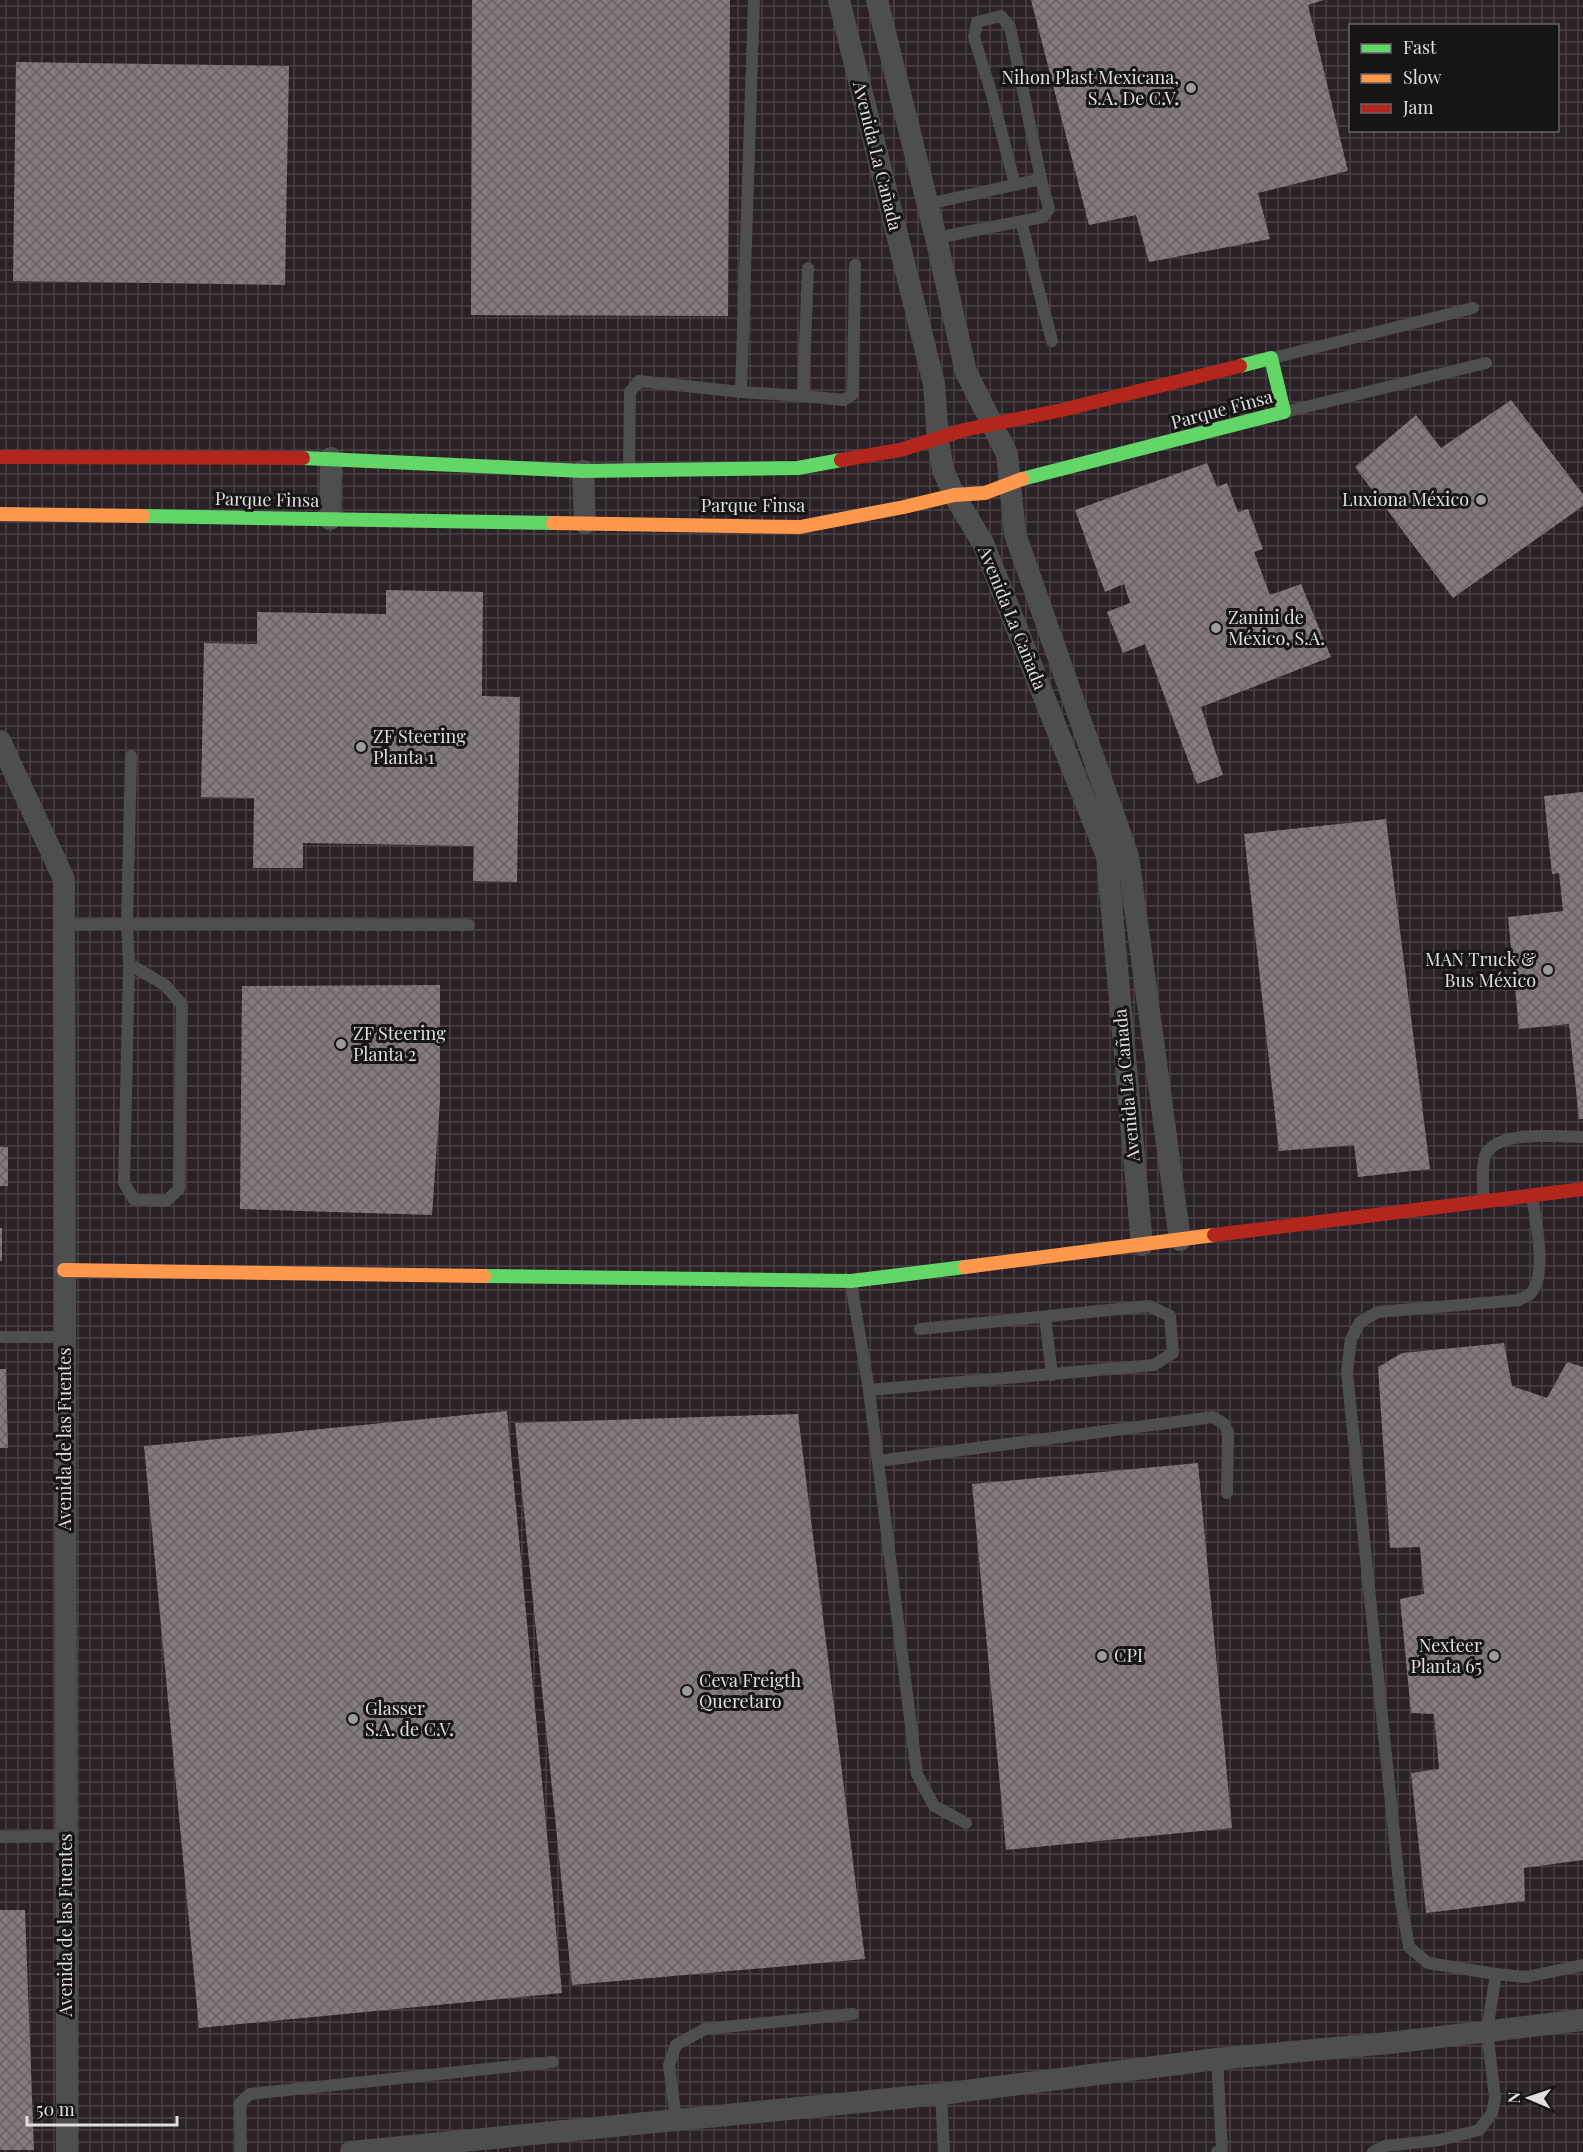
<svg xmlns="http://www.w3.org/2000/svg" width="1583" height="2152" font-family="'Playfair Display',serif">
  <style>
    .industrial { fill: url(#industrial-grid); fill-rule: evenodd }
    .building { fill: url(#building-cross-hatch) }
    .lines { fill: none; stroke-linecap: round; stroke-linejoin: round }
    .lane { stroke: #4f4e4e; stroke-width: 12 }
    .street { stroke: #4f4e4e; stroke-width: 22 }
    .fast { stroke: #63d668; stroke-width: 14 }
    .slow { stroke: #ff974d; stroke-width: 14 }
    .jam { stroke: #b3261e; stroke-width: 14 }
    .poi-dot { fill: #9c9b9b; stroke: #161415; stroke-width: 2 }
    .labels { text-anchor: middle; stroke-width: 6; stroke-linejoin: round; paint-order: stroke }
    .poi-label { font-size: 18px; fill: #e0dedf; stroke: #161415; text-anchor: start }
    .street-label { font-size: 18px; fill: #e0dedf; stroke: #161415 }
  </style>
  <defs>
    <pattern id="industrial-grid" width="8" height="8" patternUnits="userSpaceOnUse" patternTransform="scale(1.5)"><rect width="8" height="8" fill="#2a2226"/><path d="M0 4h8M4 0v8" fill="none" stroke="#494245"/></pattern>
    <pattern id="building-cross-hatch" width="8" height="8" patternUnits="userSpaceOnUse" patternTransform="scale(1.5)"><rect width="8" height="8" fill="#847a7e"/><path d="M0 0l8 8M0 8l8-8" fill="none" stroke="#6a6466"/></pattern>
  </defs>
  <rect width="100%" height="100%" fill="#1f1e1e"/>
  <path class="industrial" d="M0,0h1583v2152h-1583zM1350,26h208v104h-208z"/>
  <g class="building">
    <polygon points="472,0 730,0 728,316 471,315"/>
    <polygon points="1031,0 1324,0 1308,5 1348,171 1258,193 1270,239 1149,262 1136,215 1089,225"/>
    <polygon points="16,62 289,66 285,285 13,281"/>
    <polygon points="1511,400 1583,494 1583,506 1453,598 1355,467 1416,415 1441,448"/>
    <polygon points="1207,463 1217,487 1227,483 1238,512 1248,509 1263,549 1254,552 1270,595 1301,584 1331,657 1201,707 1223,775 1197,784 1145,644 1123,653 1107,612 1130,603 1124,584 1105,592 1075,510"/>
    <polygon points="386,590 483,592 482,696 520,697 517,882 473,881 474,846 303,843 303,868 253,868 254,798 201,797 204,643 257,644 257,612 386,614"/>
    <polygon points="1583,792 1583,1119 1579,1119 1569,1024 1519,1029 1508,917 1563,911 1559,873 1552,874 1544,796"/>
    <polygon points="1386,819 1430,1169 1358,1177 1354,1145 1279,1151 1244,834"/>
    <polygon points="440,985 440,1102 432,1215 240,1209 242,986"/>
    <rect x="0" y="1147" width="8" height="39"/>
    <rect x="0" y="1228" width="2" height="33"/>
    <polygon points="1504,1343 1512,1386 1547,1398 1567,1362 1583,1367 1583,1860 1524,1868 1525,1901 1426,1913 1411,1773 1439,1769 1434,1714 1411,1713 1400,1599 1424,1594 1420,1547 1390,1548 1378,1367 1402,1353"/>
    <polygon points="0,1369 6,1369 8,1448 0,1448"/>
    <polygon points="507,1411 562,1993 199,2028 144,1446"/>
    <polygon points="798,1414 865,1959 572,1985 515,1423"/>
    <polygon points="1198,1463 1232,1828 1006,1850 972,1484"/>
    <polygon points="0,1910 25,1910 34,2150 0,2150"/>
  </g>
  <g class="lines">
    <g class="lane">
      <polyline points="928,204 1041,179"/>
      <polyline points="1021,221 1052,341"/>
      <polyline points="936,238 1043,217 1049,209 1041,179 1010,27 1001,16 977,22 974,37 992,95 1015,185"/>
      <polyline points="1273,358 1473,308"/>
      <polyline points="741,392 803,396 808,268"/>
      <polyline points="803,396 844,400 853,394 855,265"/>
      <polyline points="1285,412 1486,363"/>
      <polyline points="629,469 630,392 639,381 741,392 754,0"/>
      <polyline points="131,756 127,924 469,925"/>
      <polyline points="64,925 127,924 129,964 124,1183 134,1200 166,1201 179,1189 182,1005 165,985 129,964"/>
      <path d="M1483,1199c1,-13 -2,-31 2,-43 10,-27 74,-19 98,-19"/>
      <polyline points="851,1283 869,1390 917,1774 934,1806 966,1823"/>
      <polyline points="1045,1317 1052,1375"/>
      <polyline points="0,1337 64,1337"/>
      <polyline points="869,1390 1154,1365 1173,1353 1170,1316 1149,1306 920,1329"/>
      <polyline points="878,1461 1213,1417 1224,1424 1228,1432 1227,1493"/>
      <polyline points="0,1837 66,1836"/>
      <path d="M1496,1974l-68,-11 -19,-16 -8,-45 -54,-530 4,-33 9,-17 18,-10 141,-12c3,-2 9,-4 12,-7 17,-19 4,-75 1,-98"/>
      <polyline points="1217,2059 1222,2150 1217,2152"/>
      <polyline points="941,2094 944,2152"/>
      <polyline points="676,2120 669,2065 676,2045 705,2029 853,2014"/>
      <polyline points="241,2152 240,2103 250,2094 553,2062"/>
      <polyline points="1373,2152 1385,2146 1440,2140 1479,2130 1492,2113 1495,2098 1487,2031 1496,1974 1526,1977 1583,1965"/>
    </g>
    <g class="street">
      <polyline points="839,0 934,384 938,440 943,470 954,495 983,543 1107,856 1142,1245"/>
      <polyline points="877,0 936,238 966,372 1007,454 1015,534 1128,856 1180,1240"/>
      <polyline points="583,471 585,523"/>
      <polyline points="330,519 331,458"/>
      <polyline points="0,741 64,879 67,2152"/>
      <polyline points="351,2152 941,2094 1217,2059 1389,2043 1583,2020"/>
    </g>
    <g class="fast">
      <polyline points="303,458 583,471 798,468 841,460"/>
      <polyline points="1022,479 1284,412 1271,358 1240,366"/>
      <polyline points="143,516 553,523"/>
      <polyline points="484,1276 851,1281 965,1267"/>
    </g>
    <g class="slow">
      <polyline points="0,514 143,516"/>
      <polyline points="553,523 800,527 904,507 954,495 985,493 1022,479"/>
      <polyline points="965,1267 1214,1235"/>
      <polyline points="64,1270 484,1276"/>
    </g>
    <g class="jam">
      <polyline points="0,457 303,458"/>
      <polyline points="841,460 900,450 964,430 1062,410 1240,366"/>
      <polyline points="1214,1235 1583,1189"/>
    </g>
  </g>
  <g class="poi-dot">
    <circle cx="1191" cy="88" r="6"/>
    <circle cx="1481" cy="500" r="6"/>
    <circle cx="1216" cy="628" r="6"/>
    <circle cx="361" cy="747" r="6"/>
    <circle cx="1548" cy="970" r="6"/>
    <circle cx="341" cy="1044" r="6"/>
    <circle cx="1102" cy="1656" r="6"/>
    <circle cx="1494" cy="1656" r="6"/>
    <circle cx="687" cy="1691" r="6"/>
    <circle cx="353" cy="1719" r="6"/>
  </g>
  <g class="labels">
    <g class="poi-label">
      <text x="1179" y="84" text-anchor="end">Nihon Plast Mexicana,<tspan x="1179" dy="21">S.A. De C.V.</tspan></text>
      <text x="1469" y="506" text-anchor="end">Luxiona México</text>
      <text x="1228" y="624">Zanini de<tspan x="1228" dy="21">México, S.A.</tspan></text>
      <text x="373" y="743">ZF Steering<tspan x="373" dy="21">Planta 1</tspan></text>
      <text x="1536" y="966" text-anchor="end">MAN Truck &amp;<tspan x="1536" dy="21">Bus México</tspan></text>
      <text x="353" y="1040">ZF Steering<tspan x="353" dy="21">Planta 2</tspan></text>
      <text x="1482" y="1652" text-anchor="end">Nexteer<tspan x="1482" dy="21">Planta 65</tspan></text>
      <text x="1114" y="1662">CPI</text>
      <text x="699" y="1687">Ceva Freigth<tspan x="699" dy="21">Queretaro</tspan></text>
      <text x="365" y="1715">Glasser<tspan x="365" dy="21">S.A. de C.V.</tspan></text>
    </g>
    <g class="street-label">
      <text transform="translate(877 156) rotate(76)" y="6">Avenida La Cañada</text>
      <text transform="translate(1222 410) rotate(-15)" y="6">Parque Finsa</text>
      <text transform="translate(267 500) rotate(1)" y="6">Parque Finsa</text>
      <text x="753" y="512">Parque Finsa</text>
      <text transform="translate(1012 618) rotate(68)" y="6">Avenida La Cañada</text>
      <text transform="translate(1127 1085) rotate(-95)" y="6">Avenida La Cañada</text>
      <text transform="translate(65 1439) rotate(-90)" y="6">Avenida de las Fuentes</text>
      <text transform="translate(66 1925) rotate(-90)" y="6">Avenida de las Fuentes</text>
    </g>
  </g>
  <rect x="1349" y="24" width="210" height="108" fill="#161415" stroke="#676566" stroke-width="1.5"/>
  <rect x="1361" y="44" width="30" height="9" fill="#63d668" stroke="#676566" stroke-width="1.5"/>
  <text x="1403" y="54" font-size="18" fill="#e0dedf">Fast</text>
  <rect x="1361" y="74" width="30" height="9" fill="#ff974d" stroke="#676566" stroke-width="1.5"/>
  <text x="1403" y="84" font-size="18" fill="#e0dedf">Slow</text>
  <rect x="1361" y="104" width="30" height="9" fill="#b3261e" stroke="#676566" stroke-width="1.5"/>
  <text x="1403" y="114" font-size="18" fill="#e0dedf">Jam</text>
  <g transform="translate(1529 2098) rotate(272)" stroke="#161415" stroke-width="4.5" paint-order="stroke">
  <path d="M0-4.5L10 22L0 15L-10 22Z" fill="#e0dedf"/>
  <text y="-9" font-size="16" font-weight="bold" text-anchor="middle" fill="#e0dedf">N</text>
  </g>
  <path d="M27 2116v9h150v-9" fill="none" stroke="#e0dedf" stroke-width="3"/>
  <text x="36" y="2116" font-size="18" fill="#e0dedf" stroke="#161415" stroke-width="4.5" paint-order="stroke">50 m</text>
</svg>
